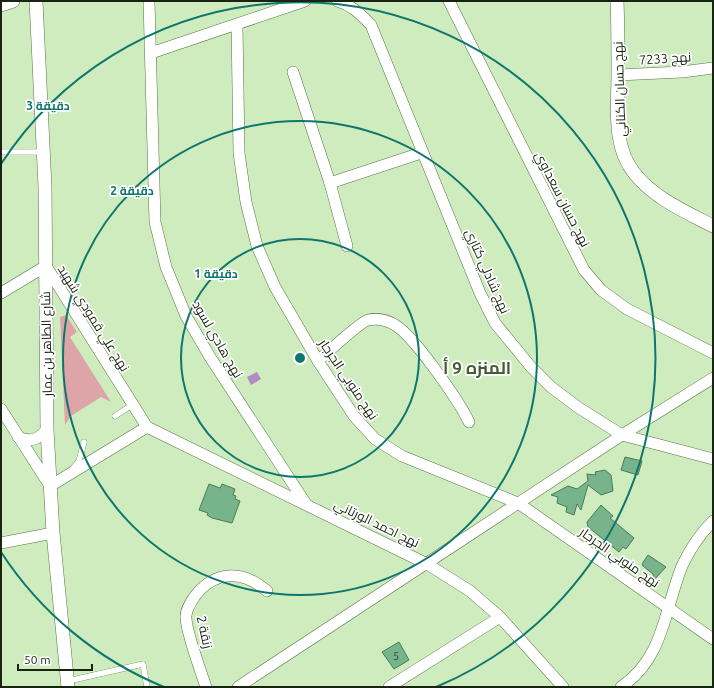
<svg xmlns="http://www.w3.org/2000/svg" width="714" height="688" font-family="Ubuntu,Cairo,sans-serif">
  <style>
    .green { fill: #dea5a9 }
    .water { fill: #b18cc3 }
    .building { fill: #77b48b; stroke: #4c7a5b }
    .lines { fill: none; stroke-linecap: round; stroke-linejoin: round }
    .service-casing { stroke: #597348; stroke-width: 6 }
    .minor-casing { stroke: #597348; stroke-width: 12 }
    .tertiary-casing { stroke: #597348; stroke-width: 14 }
    .service { stroke: #fff; stroke-width: 5.5 }
    .minor { stroke: #fff; stroke-width: 11 }
    .tertiary { stroke: #fff; stroke-width: 13 }
    .ring { fill: none; stroke: #0f766e; stroke-width: 2 }
    .labels { text-anchor: middle; stroke-width: 3.5; stroke-linejoin: round; paint-order: stroke }
    .number-label { font-size: 11px; fill: #304730 }
    .street-label { font-size: 13px; fill: #192312; stroke: #fff }
    .district-label { font-size: 17px; font-weight: bold; fill: #445d34; stroke: #fff }
    .centre { fill: #0f766e; stroke: #fff; stroke-width: 2 }
    .ring-label { font-size: 12px; text-anchor: middle; font-weight: bold; fill: #0f766e; stroke: #fff; stroke-width: 3.5; stroke-linejoin: round; paint-order: stroke }
  </style>
  <rect width="100%" height="100%" fill="#ceecbd"/>
  <polygon class="green" points="66,315 77,332 70,337 111,402 101,397 71,416 65,425 60,317"/>
  <polygon class="water" points="257,372 261,379 251,385 247,377"/>
  <g class="building">
    <polygon points="625,457 642,461 638,475 621,470"/>
    <polygon points="605,470 611,475 613,491 601,495 588,485 581,510 577,504 574,515 566,512 567,507 557,503 558,497 551,495 568,486 577,489 588,481 587,474 596,475 595,472"/>
    <polygon points="209,484 220,488 222,484 235,489 233,495 236,496 235,499 240,501 232,523 212,518 207,515 208,513 199,510"/>
    <polygon points="601,505 613,516 610,518 634,538 626,549 623,547 619,552 588,527 587,522"/>
    <polygon points="648,555 666,567 654,580 653,574 643,566 642,564"/>
    <polygon points="399,642 409,660 394,669 382,652"/>
  </g>
  <g class="lines">
    <defs>
      <g id="service">
        <polyline points="1,152 43,152"/>
        <polyline points="115,416 132,405"/>
        <polyline points="74,467 79,461 84,442"/>
        <polyline points="68,681 143,664 147,687"/>
      </g>
      <g id="minor">
        <polyline points="149,1 155,222 166,267 186,316 210,357 306,504"/>
        <path d="M337,1c15,4 23,13 34,24l109,268 15,30 36,44 20,20 28,21 43,27 91,24"/>
        <polyline points="449,1 584,270 601,290 627,309 713,353"/>
        <polyline points="237,25 239,153 246,202 257,246 275,287 318,361 354,416 375,439 402,456 518,503 713,639"/>
        <polyline points="151,53 305,1"/>
        <polyline points="293,72 330,183 347,246"/>
        <polyline points="618,75 682,72 713,68"/>
        <polyline points="330,183 421,153"/>
        <polyline points="1,293 46,266 147,427 427,564 470,591 500,617 563,687"/>
        <path d="M318,361c9,-8 42,-39 50,-41 9,-2 19,0 27,5 19,11 64,76 74,97"/>
        <polyline points="1,409 50,486 147,427"/>
        <path d="M18,437c13,6 20,2 29,-7"/>
        <polyline points="1,543 53,533"/>
        <path d="M206,687c-5,-15 -21,-58 -20,-71 0,-7 5,-14 9,-20 20,-26 48,-26 72,-5"/>
        <polyline points="238,687 622,435 713,378"/>
        <polyline points="389,687 500,617"/>
        <path d="M621,687c43,-29 43,-76 61,-121 8,-17 18,-32 31,-45"/>
      </g>
      <g id="tertiary">
        <polyline points="36,1 45,187 47,430 53,533 68,687"/>
        <path d="M617,1c1,24 1,49 1,73 0,32 -6,73 17,100 19,24 51,38 78,52"/>
        <polyline points="1,5 13,1"/>
      </g>
    </defs>
    <use href="#service" class="service-casing"/>
    <use href="#minor" class="minor-casing"/>
    <use href="#tertiary" class="tertiary-casing"/>
    <use href="#service" class="service"/>
    <use href="#minor" class="minor"/>
    <use href="#tertiary" class="tertiary"/>
  </g>
  <g class="ring">
    <circle cx="300" cy="358" r="119"/>
    <circle cx="300" cy="358" r="237"/>
    <path d="M164 687A356 356 0 0 1 1 552M1 164A356 356 0 1 1 436 687"/>
  </g>
  <g class="labels">
    <g class="number-label">
      <text x="396" y="660">5</text>
    </g>
    <g class="street-label">
      <text transform="translate(665 58) rotate(-4)" y="5">نهج 7233</text>
      <text transform="translate(619 89) rotate(-92)" y="5">نهج حسان الكناني</text>
      <text transform="translate(563 199) rotate(63)" y="5">نهج حسان سعداوي</text>
      <text transform="translate(488 271) rotate(66)" y="5">نهج شادلي كتاري</text>
      <text transform="translate(94 318) rotate(58)" y="5">نهج علي قمودي شهيد</text>
      <text transform="translate(218 339) rotate(60)" y="5">نهج هادي لسود</text>
      <text transform="translate(46 344) rotate(-91)" y="5">شارع الطاهر بن عمار</text>
      <text transform="translate(349 379) rotate(56)" y="5">نهج منوبي الجرجار</text>
      <text transform="translate(377 523) rotate(26)" y="5">نهج احمد الورتاني</text>
      <text transform="translate(620 557) rotate(35)" y="5">نهج منوبي الجرجار</text>
      <text transform="translate(205 632) rotate(77)" y="5">زنقة 2</text>
    </g>
    <g class="district-label">
      <text x="477" y="374">المنزه 9 أ</text>
    </g>
  </g>
  <circle cx="300" cy="358" r="6" class="centre"/>
  <g class="ring-label">
    <text x="48" y="110">3 دقيقة</text>
    <text x="132" y="195">2 دقيقة</text>
    <text x="216" y="278">1 دقيقة</text>
  </g>
  <rect width="714" height="688" fill="none" stroke="#192312" stroke-width="4"/>
  <path d="M18 664v6h74v-6" fill="none" stroke="#192312" stroke-width="2"/>
  <text x="24" y="664" font-size="12" fill="#192312" stroke="#ffffff" stroke-width="3" paint-order="stroke">50 m</text>
</svg>
